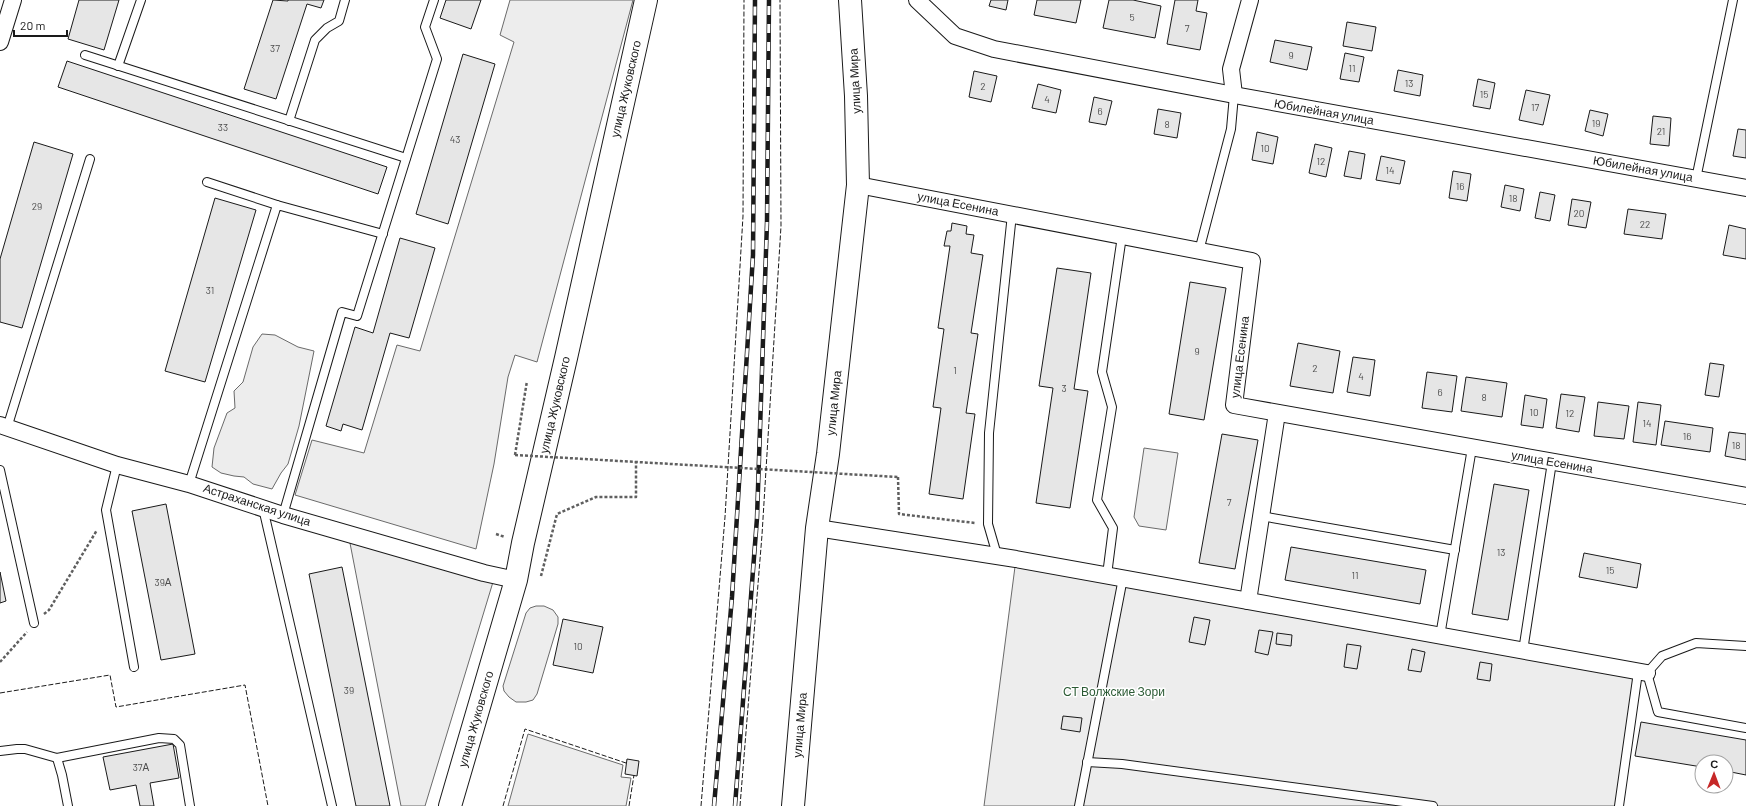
<svg xmlns="http://www.w3.org/2000/svg" width="1746" height="806" font-family="Barlow,sans-serif">
  <style>
    .built { fill: #ededed; stroke: #6a6a6a }
    .building { fill: #e6e6e6; stroke: #1a1a1a }
    .lines { fill: none; stroke-linecap: round; stroke-linejoin: round }
    .lane-casing { stroke: #1a1a1a; stroke-width: 10 }
    .street-casing { stroke: #1a1a1a; stroke-width: 18 }
    .primary-casing { stroke: #1a1a1a; stroke-width: 24 }
    .path { stroke: #5f5f5f; stroke-width: 2.5; stroke-dasharray: 3 2; stroke-linecap: butt }
    .lane { stroke: #fff; stroke-width: 8 }
    .street { stroke: #fff; stroke-width: 16 }
    .primary { stroke: #fff; stroke-width: 22 }
    .rail-casing { stroke: #1a1a1a; stroke-width: 4.5 }
    .rail { stroke: #fff; stroke-width: 3; stroke-dasharray: 9; stroke-linecap: butt }
    .path-bridge { stroke: #5f5f5f; stroke-width: 2.5; stroke-dasharray: 3 2; stroke-linecap: butt }
    .fence { stroke: #1a1a1a; stroke-width: 1; stroke-dasharray: 5 2; stroke-linecap: butt }
    .labels { text-anchor: middle; stroke-width: 3; stroke-linejoin: round; paint-order: stroke }
    .number-label { font-size: 10px; fill: #4d4d4d }
    .street-label { font-size: 12px; fill: #1a1a1a; stroke: #fff }
    .park-label { font-size: 12px; fill: #2b5a34; stroke: #fff }
  </style>
  <rect width="100%" height="100%" fill="#fff"/>
  <g class="built">
    <polygon points="510,0 633,0 537,362 515,355 508,377 494,464 476,549 295,495 312,440 364,453 397,345 420,351 514,42 500,35"/>
    <polygon points="262,334 275,335 298,347 314,351 299,426 288,464 281,473 272,489 253,484 244,477 234,476 221,473 212,467 214,448 227,413 235,408 234,391 243,382 253,347"/>
    <polygon points="1144,448 1178,453 1166,530 1139,526 1134,517"/>
    <polygon points="349,538 493,582 425,806 401,806"/>
    <polygon points="1016,559 1638,672 1619,806 984,806"/>
    <polygon points="536,606 544,606 553,610 558,617 558,624 537,694 533,700 526,702 516,702 509,697 504,691 503,686 526,613 530,608"/>
    <polygon points="528,734 623,765 621,777 631,778 626,806 508,806"/>
  </g>
  <g class="building">
    <polygon points="79,0 119,0 104,50 68,39"/>
    <polygon points="273,0 288,1 288,0 324,0 321,8 307,4 276,99 244,89"/>
    <polygon points="446,0 481,0 471,29 440,18"/>
    <polygon points="991,0 1008,0 1006,10 989,6"/>
    <polygon points="1037,0 1081,0 1076,23 1034,15"/>
    <polygon points="1109,0 1133,0 1161,6 1155,38 1103,28"/>
    <polygon points="1175,0 1198,0 1196,11 1207,13 1200,50 1167,44"/>
    <polygon points="1347,22 1376,27 1372,51 1343,46"/>
    <polygon points="1275,40 1312,47 1307,70 1270,62"/>
    <polygon points="1345,53 1364,57 1359,82 1340,79"/>
    <polygon points="463,54 495,64 448,224 416,214"/>
    <polygon points="67,61 387,167 378,194 58,87"/>
    <polygon points="1398,70 1423,75 1420,96 1394,91"/>
    <polygon points="974,71 997,76 991,102 969,97"/>
    <polygon points="1478,79 1495,83 1490,109 1473,106"/>
    <polygon points="1038,84 1061,90 1056,113 1032,108"/>
    <polygon points="1526,90 1550,95 1543,125 1519,120"/>
    <polygon points="1094,97 1112,101 1106,125 1089,122"/>
    <polygon points="1158,109 1181,113 1177,138 1154,134"/>
    <polygon points="1590,110 1608,114 1603,136 1585,131"/>
    <polygon points="1653,116 1671,118 1669,146 1650,144"/>
    <polygon points="1738,129 1746,130 1746,158 1733,156"/>
    <polygon points="1257,132 1278,137 1273,164 1252,160"/>
    <polygon points="34,142 73,154 22,328 0,322 0,259"/>
    <polygon points="1315,144 1332,148 1326,177 1309,173"/>
    <polygon points="1349,151 1365,154 1361,179 1344,176"/>
    <polygon points="1381,156 1405,161 1400,184 1376,180"/>
    <polygon points="1453,171 1471,174 1467,201 1449,198"/>
    <polygon points="1505,185 1524,189 1520,211 1501,207"/>
    <polygon points="1540,192 1555,195 1550,221 1535,218"/>
    <polygon points="215,198 256,210 205,382 165,371"/>
    <polygon points="1572,199 1591,202 1586,228 1568,225"/>
    <polygon points="1628,209 1666,214 1662,239 1624,234"/>
    <polygon points="952,223 967,226 966,234 974,235 971,253 983,255 971,333 978,334 966,413 975,414 963,499 929,494 941,408 933,407 944,329 938,328 950,246 944,246 947,231 951,231"/>
    <polygon points="1729,225 1746,229 1746,259 1723,255"/>
    <polygon points="400,238 435,248 409,338 390,333 362,430 343,424 341,431 326,426 355,327 373,333"/>
    <polygon points="1057,268 1091,273 1074,389 1088,391 1070,508 1036,503 1053,388 1039,386"/>
    <polygon points="1190,282 1226,288 1204,420 1169,414"/>
    <polygon points="1298,343 1340,351 1333,393 1290,386"/>
    <polygon points="1353,357 1375,360 1370,396 1347,392"/>
    <polygon points="1710,363 1724,365 1719,397 1705,395"/>
    <polygon points="1427,372 1457,376 1452,412 1422,408"/>
    <polygon points="1466,377 1507,383 1502,417 1461,411"/>
    <polygon points="1561,394 1585,397 1579,432 1556,428"/>
    <polygon points="1525,395 1547,399 1543,428 1521,425"/>
    <polygon points="1598,402 1629,406 1624,439 1594,436"/>
    <polygon points="1638,402 1661,405 1656,445 1633,442"/>
    <polygon points="1665,421 1713,428 1710,452 1661,445"/>
    <polygon points="1729,432 1746,434 1746,460 1725,456"/>
    <polygon points="1222,434 1258,440 1235,569 1199,563"/>
    <polygon points="1494,484 1529,490 1508,620 1472,614"/>
    <polygon points="166,504 195,654 161,660 132,511"/>
    <polygon points="1291,547 1426,570 1420,604 1285,580"/>
    <polygon points="1584,553 1641,564 1637,588 1579,577"/>
    <polygon points="342,567 390,806 356,806 309,574"/>
    <polygon points="0,572 6,601 0,603"/>
    <polygon points="1194,617 1210,620 1205,645 1189,642"/>
    <polygon points="563,619 603,627 593,673 553,665"/>
    <polygon points="1259,630 1273,632 1268,655 1255,652"/>
    <polygon points="1277,633 1292,635 1291,646 1276,644"/>
    <polygon points="1347,644 1361,646 1357,669 1344,667"/>
    <polygon points="1412,649 1425,652 1421,672 1408,670"/>
    <polygon points="1480,662 1492,664 1490,681 1477,679"/>
    <polygon points="1063,716 1082,718 1080,732 1061,729"/>
    <polygon points="1641,722 1746,740 1746,775 1726,771 1726,762 1702,762 1702,767 1635,756"/>
    <polygon points="173,744 179,778 150,783 154,806 140,806 136,785 110,790 103,757"/>
    <polygon points="627,759 639,761 637,776 625,774"/>
  </g>
  <g class="lines">
    <defs>
      <g id="lane">
        <polyline points="85,55 406,158"/>
        <polyline points="118,66 141,0"/>
        <polyline points="289,121 315,40 327,28 339,21 345,0"/>
        <polyline points="1696,179 1733,0"/>
        <polyline points="207,182 277,205"/>
        <polyline points="1199,251 1231,129 1234,95"/>
        <polyline points="7,428 90,159"/>
        <polyline points="117,465 106,510 134,667"/>
        <polyline points="0,470 34,623"/>
        <polyline points="189,484 277,205 383,234"/>
        <polyline points="263,508 332,806"/>
        <polyline points="283,515 342,312 357,316 437,59 425,27 434,0"/>
        <polyline points="1261,516 1455,550"/>
        <polyline points="997,555 988,524 989,433 1012,214"/>
        <polyline points="1107,575 1113,528 1097,500 1112,407 1102,372 1122,236"/>
        <polyline points="1440,636 1472,448"/>
        <polyline points="1746,646 1696,643 1662,656 1647,673 1658,712 1746,728"/>
        <polyline points="1523,651 1552,462"/>
        <polyline points="0,751 17,749 25,749 57,758 159,738 174,739 180,745 190,806"/>
        <polyline points="57,758 62,775 68,806"/>
        <polyline points="1087,762 1122,764 1433,806"/>
        <polyline points="1079,806 1123,578"/>
        <polyline points="1619,806 1638,672"/>
      </g>
      <g id="street">
        <polyline points="917,0 955,36 994,49 1234,95 1746,188"/>
        <polyline points="0,42 13,0"/>
        <polyline points="1234,95 1231,69 1250,0"/>
        <polyline points="858,185 1252,261 1234,405 1746,496"/>
        <polyline points="0,425 117,465 189,484 283,515 484,573 516,580"/>
        <polyline points="817,528 1016,559 1647,673"/>
        <polyline points="1248,601 1277,413"/>
      </g>
      <g id="primary">
        <polyline points="450,806 516,580 523,543 566,358 646,0"/>
        <polyline points="793,806 817,528 828,454 858,185 856,96 850,0"/>
      </g>
    </defs>
    <use href="#lane" class="lane-casing"/>
    <use href="#street" class="street-casing"/>
    <use href="#primary" class="primary-casing"/>
    <g class="path">
      <polyline points="515,455 527,381"/>
      <polyline points="898,477 899,514 975,523"/>
      <polyline points="496,534 505,537"/>
      <polyline points="541,576 557,514 596,497 636,497 636,461"/>
      <polyline points="44,614 49,610 97,530"/>
      <polyline points="0,662 27,632"/>
    </g>
    <use href="#lane" class="lane"/>
    <use href="#street" class="street"/>
    <use href="#primary" class="primary"/>
    <defs>
      <g id="rail">
        <polyline points="714,806 732,597 753,255 755,0"/>
        <polyline points="735,806 757,518 767,222 769,0"/>
      </g>
    </defs>
    <use href="#rail" class="rail-casing"/>
    <use href="#rail" class="rail"/>
    <polyline class="path-bridge" points="515,455 898,477"/>
    <g class="fence">
      <polyline points="0,693 110,675 116,707 245,685 268,806"/>
      <polyline points="503,806 525,729 626,763"/>
      <polyline points="629,806 634,775"/>
      <polyline points="701,806 725,517 743,216 744,0"/>
      <polyline points="740,806 762,535 781,226 780,0"/>
    </g>
  </g>
  <g class="labels">
    <g class="number-label">
      <text x="1132" y="21">5</text>
      <text x="1187" y="32">7</text>
      <text x="275" y="52">37</text>
      <text x="1291" y="59">9</text>
      <text x="1352" y="72">11</text>
      <text x="1409" y="87">13</text>
      <text x="983" y="90">2</text>
      <text x="1484" y="98">15</text>
      <text x="1047" y="103">4</text>
      <text x="1535" y="111">17</text>
      <text x="1100" y="115">6</text>
      <text x="1596" y="127">19</text>
      <text x="1167" y="128">8</text>
      <text x="223" y="131">33</text>
      <text x="1661" y="135">21</text>
      <text x="455" y="143">43</text>
      <text x="1265" y="152">10</text>
      <text x="1321" y="165">12</text>
      <text x="1390" y="174">14</text>
      <text x="1460" y="190">16</text>
      <text x="1513" y="202">18</text>
      <text x="37" y="210">29</text>
      <text x="1579" y="217">20</text>
      <text x="1645" y="228">22</text>
      <text x="210" y="294">31</text>
      <text x="1197" y="355">9</text>
      <text x="1315" y="372">2</text>
      <text x="955" y="374">1</text>
      <text x="1361" y="380">4</text>
      <text x="1064" y="392">3</text>
      <text x="1440" y="396">6</text>
      <text x="1484" y="401">8</text>
      <text x="1534" y="416">10</text>
      <text x="1570" y="417">12</text>
      <text x="1647" y="427">14</text>
      <text x="1687" y="440">16</text>
      <text x="1736" y="449">18</text>
      <text x="1229" y="506">7</text>
      <text x="1501" y="556">13</text>
      <text x="1610" y="574">15</text>
      <text x="1355" y="579">11</text>
      <text x="163" y="586">39А</text>
      <text x="578" y="650">10</text>
      <text x="349" y="694">39</text>
      <text x="141" y="771">37А</text>
    </g>
    <g class="street-label">
      <text transform="translate(855 81) rotate(-93)" y="4">улица Мира</text>
      <text transform="translate(626 89) rotate(-77)" y="4">улица Жуковского</text>
      <text transform="translate(1324 112) rotate(10)" y="4">Юбилейная улица</text>
      <text transform="translate(1643 169) rotate(10)" y="4">Юбилейная улица</text>
      <text transform="translate(958 204) rotate(11)" y="4">улица Есенина</text>
      <text transform="translate(1240 357) rotate(-83)" y="4">улица Есенина</text>
      <text transform="translate(834 403) rotate(-84)" y="4">улица Мира</text>
      <text transform="translate(555 405) rotate(-77)" y="4">улица Жуковского</text>
      <text transform="translate(1552 462) rotate(10)" y="4">улица Есенина</text>
      <text transform="translate(257 505) rotate(18)" y="4">Астраханская улица</text>
      <text transform="translate(476 719) rotate(-74)" y="4">улица Жуковского</text>
      <text transform="translate(800 725) rotate(-85)" y="4">улица Мира</text>
    </g>
    <g class="park-label">
      <text x="1114" y="696">СТ Волжские Зори</text>
    </g>
  </g>
  <g transform="translate(1714 774) rotate(1)"><circle r="19" fill="#ffffff" stroke="#a3a3a3"/>
  <path d="M0-3L7 15L0 10L-7 15Z" fill="#c62828"/>
  <text y="-6" font-size="11" font-weight="bold" text-anchor="middle" fill="#1a1a1a">С</text>
  </g>
  <path d="M14 30v6h53v-6" fill="none" stroke="#1a1a1a" stroke-width="2"/>
  <text x="20" y="30" font-size="12" fill="#1a1a1a" stroke="#ffffff" stroke-width="3" paint-order="stroke">20 m</text>
</svg>
